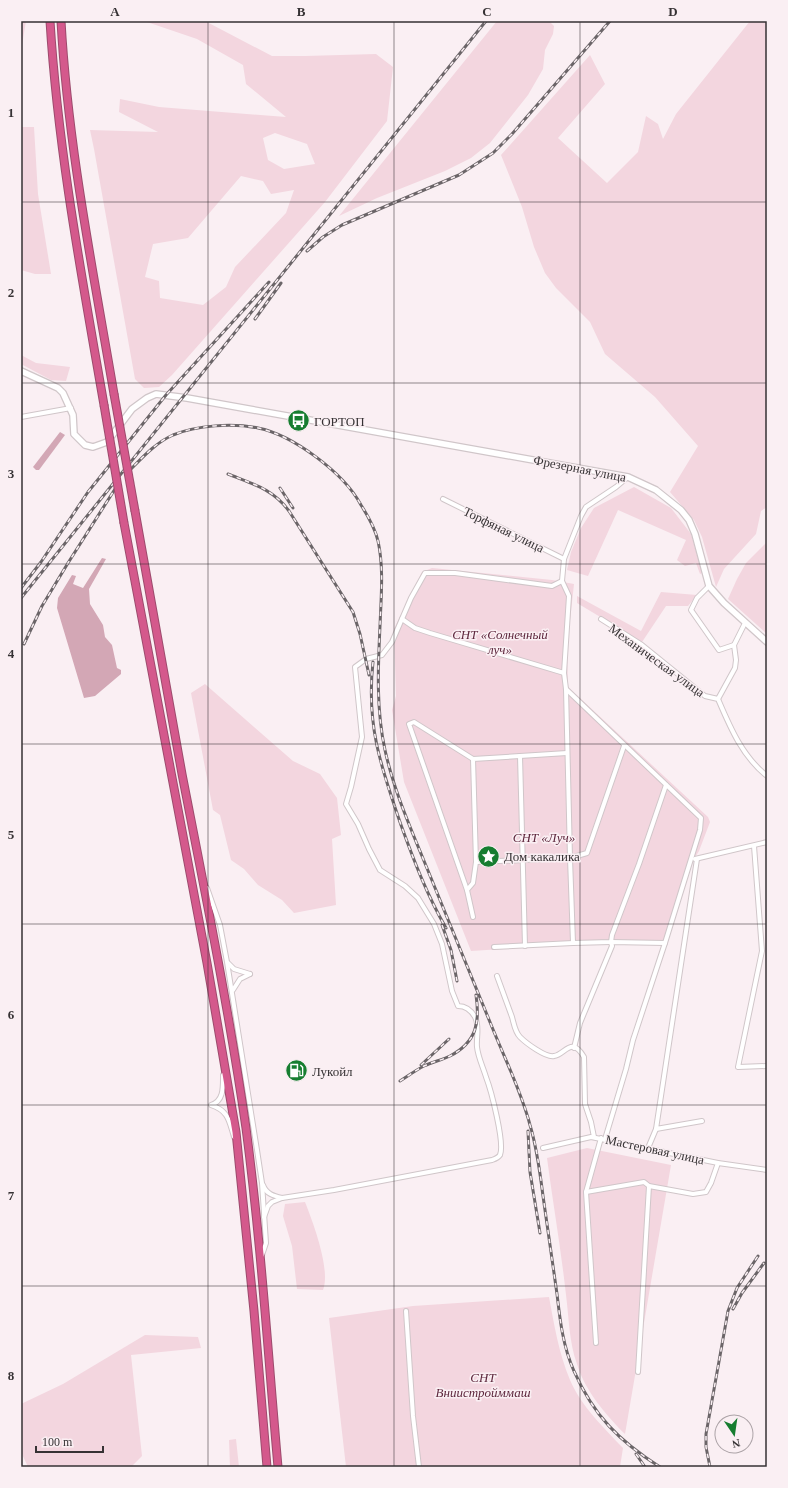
<svg xmlns="http://www.w3.org/2000/svg" width="788" height="1488" font-family="Georgia,serif">
  <style>
    .green { fill: #f3d6df; fill-rule: evenodd }
    .water { fill: #d3a7b5 }
    .lines { fill: none; stroke-linecap: round; stroke-linejoin: round }
    .street-casing { stroke: #d0c6c9; stroke-width: 6 }
    .secondary-casing { stroke: #d0c6c9; stroke-width: 8 }
    .highway-casing { stroke: #9d4b6d; stroke-width: 9 }
    .street { stroke: #fff; stroke-width: 4 }
    .secondary { stroke: #fff; stroke-width: 5.5 }
    .highway { stroke: #d4598c; stroke-width: 7 }
    .rail-casing { stroke: #6b6568; stroke-width: 3 }
    .rail { stroke: #faeff3; stroke-width: 1.5; stroke-dasharray: 4.5; stroke-linecap: butt }
    .highway-bridge-casing { stroke: #9d4b6d; stroke-width: 9; stroke-linecap: butt }
    .highway-bridge { stroke: #d4598c; stroke-width: 7 }
    .grid { fill: none; stroke: #363234; stroke-width: 1; stroke-opacity: 0.55 }
    .labels { text-anchor: middle; stroke-width: 3; stroke-linejoin: round; paint-order: stroke }
    .poi-label { font-size: 13px; fill: #363234; stroke: #faeff3; text-anchor: start }
    .street-label { font-size: 13px; fill: #363234; stroke: #faeff3 }
    .park-label { font-size: 13px; font-style: italic; fill: #5e273d; stroke: #faeff3 }
    .neatline { fill: none; stroke: #363234; stroke-width: 1.5 }
    .grid-label { font-size: 13px; text-anchor: middle; font-weight: bold; fill: #363234 }
  </style>
  <rect width="100%" height="100%" fill="#faeff3"/>
  <g class="green">
    <polygon points="21,21 26,21 22,45 21,46"/>
    <path d="M144,21h61l67,35h33l71,-2 17,13 -6,54 -62,81 -153,173 -13,12 -15,1 -9,-9 -41,-230 -4,-19 68,2 -39,-20 1,-13 39,8 127,10 -40,-33 -3,-19 -46,-26zM275,133l32,11 8,20 -31,5 -16,-9 -5,-22zM241,176l22,5 8,13 23,-4 -8,23 -51,54 -9,20 -23,18 -43,-7 -1,-17 -14,-4 8,-33 35,-6z"/>
    <polygon points="497,21 549,21 554,26 553,34 545,50 543,69 528,95 490,143 471,158 445,171 377,198 339,216"/>
    <polygon points="750,21 767,21 767,507 761,511 756,534 724,569 716,587 702,537 694,520 670,492 698,446 655,397 605,354 590,322 556,288 545,273 534,247 522,207 501,155 590,55 605,84 558,138 607,183 638,152 646,116 658,124 663,139 676,114"/>
    <polygon points="21,127 34,127 38,194 51,274 35,274 21,270"/>
    <polygon points="21,355 36,363 70,367 66,381 51,380 21,364"/>
    <polygon points="634,487 671,508 691,534 702,573 700,574 696,563 685,566 677,560 686,540 618,510 588,576 567,570 571,552 581,528 594,508"/>
    <polygon points="767,542 767,634 728,599 737,579 746,563"/>
    <polygon points="432,568 552,580 574,584 567,648 568,687 708,817 710,822 699,851 691,864 667,944 578,944 471,951 404,782 392,710 396,696 394,629 422,572"/>
    <polygon points="661,592 697,595 688,606 666,606 642,642 577,603 577,596 641,631"/>
    <polygon points="205,684 293,761 320,774 337,798 341,835 332,839 336,905 294,913 282,900 258,885 244,869 231,860 220,815 213,810 191,693"/>
    <path d="M587,1148l84,17 -46,269c-19,-19 -40,-43 -48,-70 -8,-22 -8,-46 -11,-69 -5,-46 -13,-91 -19,-137z"/>
    <path d="M305,1202c8,20 26,68 18,88l-26,-1 -5,-43 -9,-30 2,-12z"/>
    <path d="M549,1297c5,27 10,57 21,83 11,26 34,48 53,68l-3,19h-274l-17,-149 84,-12z"/>
    <polygon points="145,1335 198,1337 201,1348 131,1355 142,1456 131,1467 28,1467 22,1454 21,1404 63,1384"/>
    <polygon points="236,1439 239,1467 230,1467 229,1440"/>
  </g>
  <g class="water">
    <polygon points="60,432 65,435 39,470 36,470 33,467"/>
    <polygon points="102,558 106,559 89,589 90,604 103,625 105,637 112,645 117,668 121,670 121,674 95,696 84,698 57,608 58,598 72,575 76,576 73,584 83,588"/>
  </g>
  <g class="lines">
    <defs>
      <g id="street">
        <polyline points="21,417 71,408"/>
        <polyline points="443,499 564,559"/>
        <polyline points="562,581 564,559 581,516 586,507 616,487 628,477"/>
        <polyline points="709,586 697,598 691,610 719,650 734,645"/>
        <polyline points="402,619 415,628 430,633 564,673"/>
        <path d="M601,619l41,26 63,51 13,3c12,28 24,57 49,77"/>
        <polyline points="566,689 701,818 700,830 665,943 633,1040 626,1069 605,1139"/>
        <polyline points="718,699 735,668 736,660 734,645 745,623"/>
        <polyline points="624,746 587,853 570,858 573,943 611,942 612,935 639,864 666,785"/>
        <polyline points="520,756 525,946"/>
        <polyline points="754,846 762,951 738,1067 767,1066"/>
        <polyline points="695,859 767,842"/>
        <polyline points="697,859 656,1129 702,1121"/>
        <polyline points="207,888 220,925 227,962 257,1150 262,1183 266,1243 262,1255"/>
        <polyline points="467,890 409,724 414,722 473,759"/>
        <polyline points="473,917 467,890 473,883 476,862 473,759 567,753"/>
        <polyline points="494,947 573,943"/>
        <polyline points="228,963 234,969 250,974"/>
        <path d="M497,976c5,14 10,27 15,41 2,7 3,15 8,20 6,6 26,21 34,19 11,-1 17,-21 30,1l1,47 6,18 3,15"/>
        <polyline points="233,990 240,979 250,974"/>
        <polyline points="574,1048 580,1023 612,946 611,942 665,943"/>
        <path d="M223,1075c0,12 1,26 -12,30 18,6 18,16 23,32"/>
        <polyline points="543,1148 591,1137 718,1163 767,1170"/>
        <polyline points="648,1148 656,1129"/>
        <path d="M263,1185c3,9 11,11 19,13"/>
        <polyline points="649,1186 693,1194 706,1192 711,1183 718,1163"/>
        <polyline points="586,1192 644,1182 649,1186 638,1372"/>
        <path d="M264,1217l4,-11 4,-4 10,-4 52,-8 158,-30c3,-1 6,-2 8,-5 5,-12 -9,-65 -14,-78 -3,-10 -8,-20 -9,-30 -1,-10 3,-20 -2,-30 -4,-7 -10,-11 -17,-11l-6,-15 -10,-47 -8,-20 -16,-26 -13,-12 -25,-16 -11,-21 -11,-25 -12,-20 5,-17 11,-50 -7,-70 11,-8 16,-4 10,-13 19,-44 14,-25h30l97,13 10,-5 7,15 -5,77 2,16 4,169 -94,4"/>
        <polyline points="406,1311 413,1416 419,1467"/>
        <polyline points="596,1343 586,1192 601,1138"/>
      </g>
      <polyline id="secondary" points="21,371 58,388 63,393 73,415 74,434 85,445 93,447 107,442 132,409 147,398 156,394 187,398 628,477 656,490 681,510 689,520 695,534 709,586 724,603 767,642"/>
      <g id="highway">
        <path d="M50,21c8,130 32,257 54,384"/>
        <path d="M61,21c7,126 32,249 53,373"/>
        <path d="M135,511c16,88 31,176 47,263 23,118 47,236 64,354 15,113 22,226 32,339"/>
        <polyline points="124,523 207,963 236,1132 254,1311 267,1467"/>
      </g>
    </defs>
    <use href="#street" class="street-casing"/>
    <use href="#secondary" class="secondary-casing"/>
    <use href="#highway" class="highway-casing"/>
    <use href="#street" class="street"/>
    <use href="#secondary" class="secondary"/>
    <use href="#highway" class="highway"/>
    <defs>
      <g id="rail">
        <polyline points="307,251 323,237 342,225 459,175 493,153 512,134 610,21"/>
        <polyline points="255,319 281,283"/>
        <path d="M128,472c14,-14 27,-29 45,-37 24,-10 60,-12 85,-7 35,7 86,45 103,77 7,11 14,23 17,36 6,27 3,57 2,85 -2,41 -4,83 5,124 8,37 23,72 37,106 23,57 47,114 70,171 13,32 29,64 38,98 7,23 10,47 13,71 5,33 9,65 14,98 3,26 6,53 17,77 20,45 45,70 86,96"/>
        <path d="M228,474c25,10 45,15 61,37l64,101 7,22 9,41"/>
        <polyline points="280,488 293,508"/>
        <polyline points="21,588 41,562 88,492 166,395 269,282"/>
        <polyline points="21,598 486,21"/>
        <polyline points="24,644 42,606 68,563 115,489"/>
        <path d="M373,662c-7,63 8,105 28,163 13,36 26,70 45,103"/>
        <polyline points="442,925 451,950 457,981"/>
        <polyline points="421,1065 449,1039"/>
        <path d="M400,1081c8,-5 16,-11 24,-15 8,-4 18,-6 26,-10 27,-14 30,-34 26,-61"/>
        <polyline points="528,1131 530,1172 540,1233"/>
        <polyline points="733,1309 742,1293 764,1263"/>
        <polyline points="636,1454 645,1467"/>
        <polyline points="710,1467 706,1447 706,1434 728,1311 737,1288 758,1256"/>
      </g>
    </defs>
    <use href="#rail" class="rail-casing"/>
    <use href="#rail" class="rail"/>
    <defs>
      <g id="highway-bridge">
        <polyline points="114,394 135,511"/>
        <polyline points="104,405 124,523"/>
      </g>
    </defs>
    <use href="#highway-bridge" class="highway-bridge-casing"/>
    <use href="#highway-bridge" class="highway-bridge"/>
  </g>
  <path class="grid" d="M208,21v1446M394,21v1446M580,21v1446M21,202h746M21,383h746M21,564h746M21,744h746M21,924h746M21,1105h746M21,1286h746"/>
  <defs>
    <symbol id="bus-disc" viewBox="-11 -11 22 22"><circle r="9.5" fill="#167d30" stroke="#faeff3"/><path d="M-5-6H5V4H4V6H2V4H-2V6H-4V4H-5ZM-3.5-4V0h7V-4ZM-3.5 1.2v1.5H-2V1.2ZM2 1.2v1.5H3.5V1.2Z" fill="#fff"/></symbol>
    <symbol id="sight-disc" viewBox="-11 -11 22 22"><circle r="9.5" fill="#167d30" stroke="#faeff3"/><path d="M0-6L1.8-2.2L6-1.7L2.9 1.2L3.7 5.4L0 3.3L-3.7 5.4L-2.9 1.2L-6-1.7L-1.8-2.2Z" fill="#fff"/></symbol>
    <symbol id="fuel-disc" viewBox="-11 -11 22 22"><circle r="9.5" fill="#167d30" stroke="#faeff3"/><path d="M-5.5-6h7V0h2V4h1.3V-2.5L3-4.5l.8-.8L6-3V5H2.5V1h-1V6h-7ZM-4.2-4.7v3.2H.2V-4.7Z" fill="#fff"/></symbol>
  </defs>
  <g fill-rule="evenodd">
    <use href="#bus-disc" x="286" y="408" width="25" height="25"/>
    <use href="#sight-disc" x="476" y="844" width="25" height="25"/>
    <use href="#fuel-disc" x="284" y="1058" width="25" height="25"/>
  </g>
  <g class="labels">
    <g class="poi-label">
      <text x="314" y="426">ГОРТОП</text>
      <text x="504" y="861">Дом какалика</text>
      <text x="312" y="1076">Лукойл</text>
    </g>
    <g class="street-label">
      <text transform="translate(580 468) rotate(11)" y="5">Фрезерная улица</text>
      <text transform="translate(504 529) rotate(26)" y="5">Торфяная улица</text>
      <text transform="translate(657 660) rotate(36)" y="5">Механическая улица</text>
      <text transform="translate(655 1149) rotate(12)" y="5">Мастеровая улица</text>
    </g>
    <g class="park-label">
      <text x="500" y="639">СНТ «Солнечный<tspan x="500" dy="15">луч»</tspan></text>
      <text x="544" y="842">СНТ «Луч»</text>
      <text x="483" y="1382">СНТ<tspan x="483" dy="15">Вниистройммаш</tspan></text>
    </g>
  </g>
  <rect width="788" height="1488" fill="none" stroke="#faeff3" stroke-width="44"/>
  <g transform="translate(734 1434) rotate(167)"><circle r="19" fill="#faeff3" stroke="#aca3a7"/>
  <path d="M0-3L7 15L0 10L-7 15Z" fill="#167d30"/>
  <text y="-6" font-size="11" font-weight="bold" text-anchor="middle" fill="#363234">N</text>
  </g>
  <path d="M36 1446v6h67v-6" fill="none" stroke="#363234" stroke-width="2"/>
  <text x="42" y="1446" font-size="12" fill="#363234" stroke="#faeff3" stroke-width="3" paint-order="stroke">100 m</text>
  <rect x="22" y="22" width="744" height="1444" class="neatline"/>
  <g class="grid-label">
    <text x="115" y="16">A</text>
    <text x="301" y="16">B</text>
    <text x="487" y="16">C</text>
    <text x="673" y="16">D</text>
    <text x="11" y="117">1</text>
    <text x="11" y="297">2</text>
    <text x="11" y="478">3</text>
    <text x="11" y="658">4</text>
    <text x="11" y="839">5</text>
    <text x="11" y="1019">6</text>
    <text x="11" y="1200">7</text>
    <text x="11" y="1380">8</text>
  </g>
</svg>
